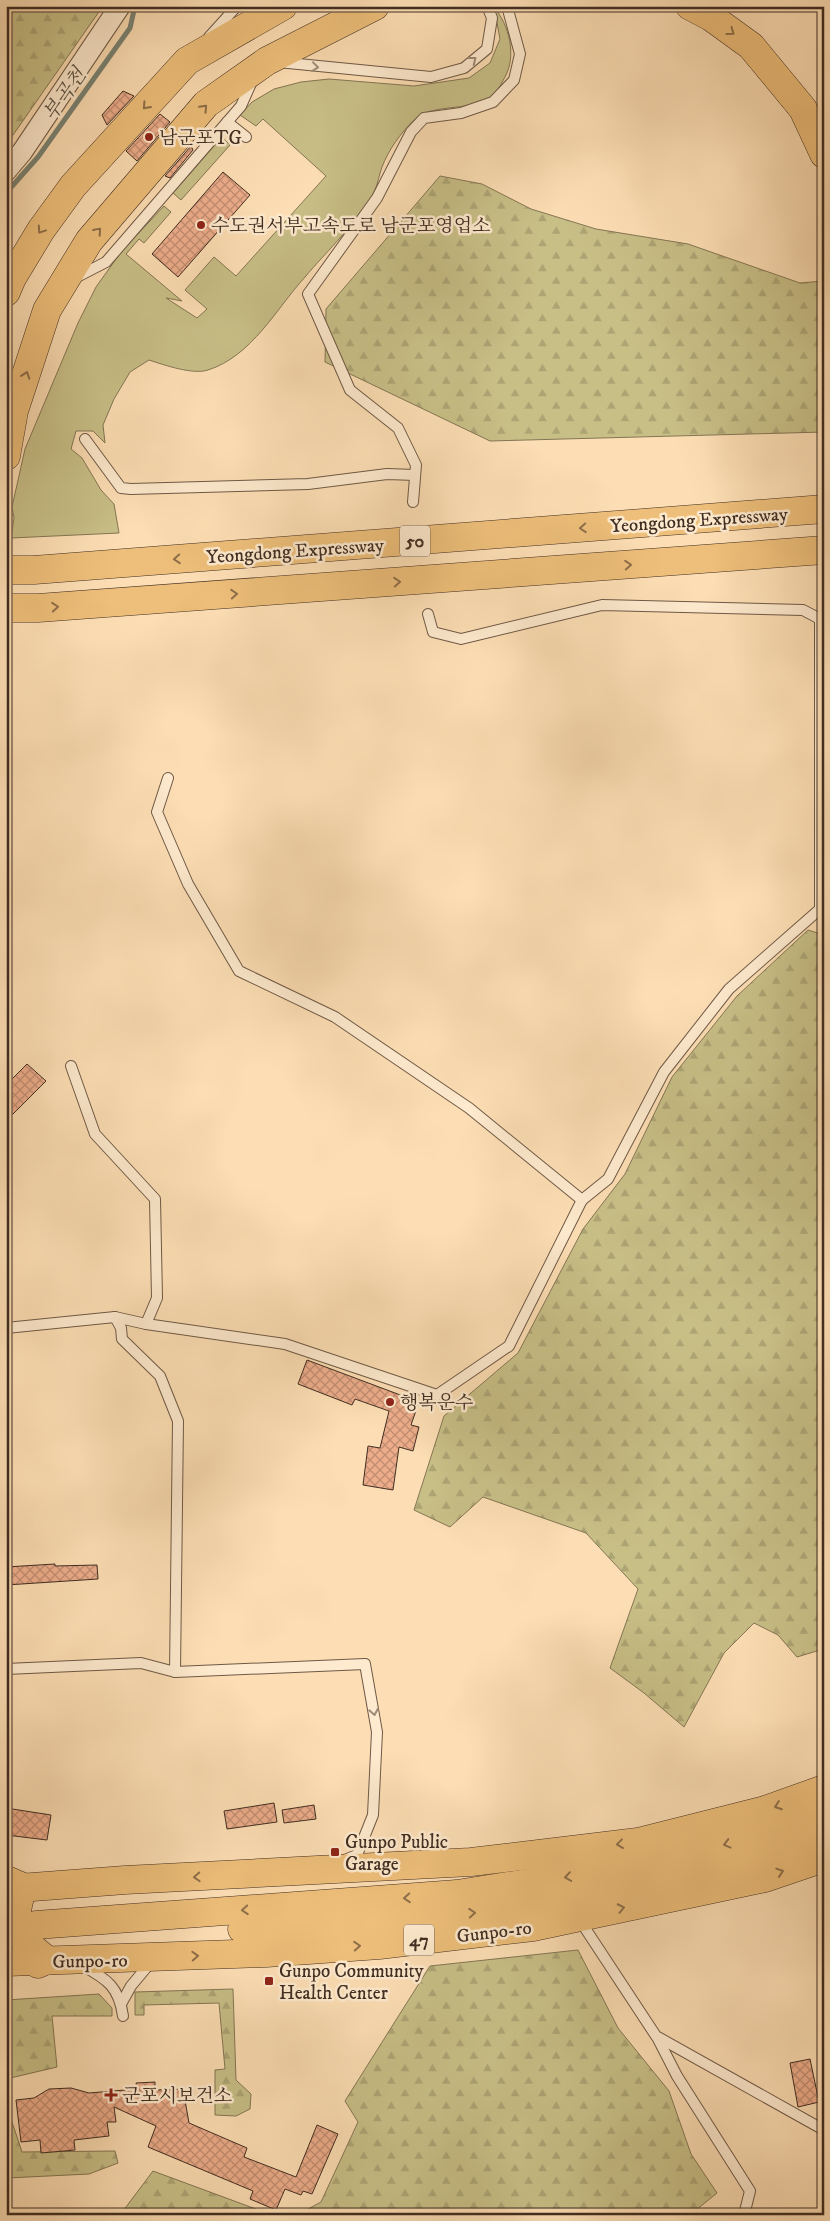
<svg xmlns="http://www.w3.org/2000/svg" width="830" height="2221" font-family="'IM FELL DW Pica','Noto Serif KR',serif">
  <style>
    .green { fill: #c8bf87; stroke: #847654 }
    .forest { fill: url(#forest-firs); stroke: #847654 }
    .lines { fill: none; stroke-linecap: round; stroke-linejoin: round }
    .stream { stroke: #798374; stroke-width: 5 }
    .building { fill: url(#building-cross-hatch); stroke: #402d22 }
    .lane-casing { stroke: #6f5946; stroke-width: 12 }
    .street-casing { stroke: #6f5946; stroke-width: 22 }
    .primary-casing { stroke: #402d22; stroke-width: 29 }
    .highway-casing { stroke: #402d22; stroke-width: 29 }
    .lane { stroke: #feeace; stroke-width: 10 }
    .street { stroke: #feeace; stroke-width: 20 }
    .primary { stroke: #eebf7a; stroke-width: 28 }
    .highway { stroke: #eebf7a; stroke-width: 28 }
    .oneway { stroke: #8e6f4a }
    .oneway2 { stroke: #9f8c78 }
    .poi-dot { fill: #8f2418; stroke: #feeace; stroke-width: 2 }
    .labels { text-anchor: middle; stroke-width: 5; stroke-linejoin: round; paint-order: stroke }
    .shield { fill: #feeace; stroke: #796656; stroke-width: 1 }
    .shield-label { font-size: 18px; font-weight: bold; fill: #402d22 }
    .poi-label { font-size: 19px; fill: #402d22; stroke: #feeace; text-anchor: start }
    .street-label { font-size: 19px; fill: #402d22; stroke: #feeace }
    .water-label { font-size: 20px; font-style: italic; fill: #585144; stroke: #feeace }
  </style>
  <defs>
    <pattern id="forest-firs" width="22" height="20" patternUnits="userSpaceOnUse" patternTransform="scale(1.25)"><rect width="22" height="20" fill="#c8bf87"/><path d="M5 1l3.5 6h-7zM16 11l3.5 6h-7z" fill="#ada474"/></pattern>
    <pattern id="building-cross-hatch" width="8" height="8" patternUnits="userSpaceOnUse" patternTransform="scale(1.25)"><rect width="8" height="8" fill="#edad8b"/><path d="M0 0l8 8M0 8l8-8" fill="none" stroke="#c18d71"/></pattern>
  </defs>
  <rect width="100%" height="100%" fill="#fddeb4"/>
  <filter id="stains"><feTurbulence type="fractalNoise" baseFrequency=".004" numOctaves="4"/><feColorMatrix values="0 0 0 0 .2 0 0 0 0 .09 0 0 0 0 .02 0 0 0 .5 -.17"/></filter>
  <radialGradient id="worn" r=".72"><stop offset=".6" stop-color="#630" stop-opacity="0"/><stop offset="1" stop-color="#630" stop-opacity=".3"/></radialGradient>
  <g class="green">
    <path d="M494,7c15,18 23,48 11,70 -3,5 -6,12 -10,16 -19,21 -61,8 -81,27 -14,14 -25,29 -32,47 -3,8 -4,17 -8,25 -15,29 -48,60 -69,85 -29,32 -53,79 -97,93 -15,5 -44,-5 -59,-10l-19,12 -16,27 -11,26 2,18 -12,-12h-17l-5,18 11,9 19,32 13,14 5,29 -108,5 3,-20 -2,-11 13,-58 53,-126 18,-36 25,-35 43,-46 7,6 -27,31 -5,-4 -13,15 56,47 -16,-3 31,20 10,-9 -22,-19 29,-33 22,19 90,-100 -63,-57 -7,7 -16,-11 12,-13 22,-13 27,-7 28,-3 85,7 55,-8 21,-15 10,-24z"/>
    <polygon points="222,137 230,145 181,200 173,193"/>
  </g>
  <g class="forest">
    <polygon points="17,6 103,6 6,145 6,18"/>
    <polygon points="440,176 482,184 531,209 596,229 688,244 800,283 824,281 824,432 490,441 325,362 326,309"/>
    <polygon points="808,930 824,935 824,1657 820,1650 797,1657 778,1635 754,1623 724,1653 684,1727 644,1693 610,1668 638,1589 586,1533 483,1497 450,1527 414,1510 444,1416 518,1353 583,1229 625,1174 672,1077 737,996"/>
    <polygon points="578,1950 618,2028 669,2091 691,2154 717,2193 690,2215 297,2215 321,2202 358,2122 345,2101 430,1966"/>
    <polygon points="233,1989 236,2080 251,2094 250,2109 236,2116 215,2115 215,2070 225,2069 219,2003 144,2005 144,2015 135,2015 135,1992"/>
    <polygon points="99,1994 112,2008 112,2016 52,2016 57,2067 6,2079 6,2000"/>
    <polygon points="6,2104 22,2152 115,2151 118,2163 89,2174 7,2178"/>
    <polygon points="153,2171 272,2215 120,2215"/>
  </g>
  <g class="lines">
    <polyline class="stream" points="6,193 38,157 130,28 135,6"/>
  </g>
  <g class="building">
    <polygon points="123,91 134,96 107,125 102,115"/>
    <polygon points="160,114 170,122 137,161 126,151"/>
    <polygon points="191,146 193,150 170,178 165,176"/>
    <polygon points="223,172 250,195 178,277 152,254"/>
    <polygon points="27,1064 46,1081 6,1121 6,1085"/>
    <polygon points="307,1360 419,1402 411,1425 419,1427 413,1451 399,1447 393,1490 363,1485 368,1446 380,1448 389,1411 355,1399 352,1405 298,1384"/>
    <polygon points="55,1564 55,1566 97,1565 98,1579 6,1585 6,1567"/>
    <polygon points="274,1803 277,1822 227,1829 224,1811"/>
    <polygon points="314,1805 316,1819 284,1823 282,1810"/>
    <polygon points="6,1808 51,1815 47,1840 6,1835"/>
    <polygon points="810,2059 819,2102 798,2107 790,2063"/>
    <polygon points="155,2082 155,2090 183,2089 189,2123 247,2148 244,2157 296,2177 317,2125 338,2134 312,2194 303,2191 301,2195 285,2189 276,2210 250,2199 253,2191 148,2147 156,2126 114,2107 116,2122 107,2122 109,2136 74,2140 75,2150 41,2153 40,2140 21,2142 16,2100 34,2098 49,2089 71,2088 89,2093 137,2089 136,2083"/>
  </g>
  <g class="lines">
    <defs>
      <g id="lane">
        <polyline points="209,37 237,6"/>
        <polyline points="278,62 431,77 464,68 487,49 492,18 487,6"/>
        <polyline points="227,122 246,137"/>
        <polyline points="75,278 106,262 241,106 253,79"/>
        <polyline points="85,439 121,488 131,489 308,484 387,474 415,475"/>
        <polyline points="413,502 416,465 398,428 350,390 308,294 377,198 411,132 424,118 461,113 493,102 514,80 520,54 507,6"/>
        <polyline points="168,778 157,812 188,884 239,971 335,1017 469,1108 582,1200"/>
        <polyline points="115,1317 121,1328 122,1339 160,1376 178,1421 175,1672"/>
        <polyline points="146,1324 285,1344 437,1395 509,1346 582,1200 608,1179 664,1072 729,989 820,909 820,619 803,610 602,605 461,639 433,632 428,614"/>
        <polyline points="6,1328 115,1317 146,1324 157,1298 155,1199 95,1134 71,1066"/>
        <polyline points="6,1669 141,1663 175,1672 365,1664 377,1732 373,1815 357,1855 347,1859"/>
        <polyline points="579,1919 656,2036 824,2130"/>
        <path d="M83,1966c24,13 36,21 40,50"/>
        <polyline points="121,2004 131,1986 151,1962"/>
        <polyline points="657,2037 677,2076 750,2191 744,2215"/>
      </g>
      <polyline id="street" points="6,171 22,152 120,6"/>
      <g id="primary">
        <path d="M7,1880l16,7c-13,40 -8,48 24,73l-9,4"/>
        <polyline points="6,1889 125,1880 471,1862 638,1842 765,1810 824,1789"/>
        <polyline points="36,1925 457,1894 650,1864 779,1831 824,1815"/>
        <polyline points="242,1929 483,1913 618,1890 740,1861 824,1836"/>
        <polyline points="6,1962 266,1953 379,1945 533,1927 765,1878 824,1858"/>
      </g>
      <g id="highway">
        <polyline points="690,6 711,17 751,46 803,109 824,154"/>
        <polyline points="6,292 12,278 41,230 73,186 187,61 283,6"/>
        <polyline points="6,456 14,411 47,310 89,241 206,104 267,61 375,6"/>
        <polyline points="6,570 34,570 824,509"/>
        <polyline points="6,608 38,608 824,550"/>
      </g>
    </defs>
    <use href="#lane" class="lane-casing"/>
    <use href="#street" class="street-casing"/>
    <use href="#primary" class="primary-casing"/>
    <use href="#highway" class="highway-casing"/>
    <use href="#lane" class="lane"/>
    <use href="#street" class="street"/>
    <use href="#primary" class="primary"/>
    <use href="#highway" class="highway"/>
  </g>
  <defs><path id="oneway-chevron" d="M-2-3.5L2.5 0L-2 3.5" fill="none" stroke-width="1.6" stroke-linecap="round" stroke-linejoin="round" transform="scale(1.25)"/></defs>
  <g class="oneway">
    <use href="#oneway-chevron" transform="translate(731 32) rotate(36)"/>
    <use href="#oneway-chevron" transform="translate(146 106) rotate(132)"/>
    <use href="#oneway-chevron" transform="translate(204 108) rotate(-47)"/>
    <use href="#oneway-chevron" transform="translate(41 230) rotate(124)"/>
    <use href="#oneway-chevron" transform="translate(98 231) rotate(-49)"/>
    <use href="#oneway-chevron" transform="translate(26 375) rotate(-71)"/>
    <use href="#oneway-chevron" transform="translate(583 528) rotate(176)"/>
    <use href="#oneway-chevron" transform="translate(177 559) rotate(176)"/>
    <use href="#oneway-chevron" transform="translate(628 565) rotate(-4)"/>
    <use href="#oneway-chevron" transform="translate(397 582) rotate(-4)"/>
    <use href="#oneway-chevron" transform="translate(234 594) rotate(-4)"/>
    <use href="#oneway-chevron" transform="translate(55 607) rotate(-4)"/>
    <use href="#oneway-chevron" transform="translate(778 1806) rotate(160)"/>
    <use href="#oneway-chevron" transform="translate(620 1844) rotate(173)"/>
    <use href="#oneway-chevron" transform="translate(727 1844) rotate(165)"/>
    <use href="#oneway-chevron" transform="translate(780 1872) rotate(-18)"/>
    <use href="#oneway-chevron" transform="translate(197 1877) rotate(177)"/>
    <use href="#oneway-chevron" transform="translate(568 1877) rotate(171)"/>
    <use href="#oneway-chevron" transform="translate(407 1898) rotate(176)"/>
    <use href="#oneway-chevron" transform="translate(621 1908) rotate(-12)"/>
    <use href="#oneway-chevron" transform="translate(245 1910) rotate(176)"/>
    <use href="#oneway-chevron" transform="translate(472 1913) rotate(-4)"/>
    <use href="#oneway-chevron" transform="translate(357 1946) rotate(-4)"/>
    <use href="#oneway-chevron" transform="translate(195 1956) rotate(-3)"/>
  </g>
  <g class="oneway2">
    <use href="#oneway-chevron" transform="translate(473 60) rotate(-38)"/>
    <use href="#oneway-chevron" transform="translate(315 67) rotate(7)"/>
    <use href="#oneway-chevron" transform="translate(374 1712) rotate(80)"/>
  </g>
  <g class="poi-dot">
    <circle cx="149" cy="137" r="5"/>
    <circle cx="201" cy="225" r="5"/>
    <circle cx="390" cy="1402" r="5"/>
    <rect x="330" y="1847" width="10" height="10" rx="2.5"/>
    <rect x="264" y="1976" width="10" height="10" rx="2.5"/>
    <path d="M108.5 2087.5h5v5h5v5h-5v5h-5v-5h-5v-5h5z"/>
  </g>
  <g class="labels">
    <g class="shield">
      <rect x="400" y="525.5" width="30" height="31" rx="4"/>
      <rect x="404" y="1924.5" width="30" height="31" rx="4"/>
    </g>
    <g class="shield-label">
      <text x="415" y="547">50</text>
      <text x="419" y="1946">47</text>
    </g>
    <g class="poi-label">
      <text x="159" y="144">남군포TG</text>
      <text x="211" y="232">수도권서부고속도로 남군포영업소</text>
      <text x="400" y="1409">행복운수</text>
      <text x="345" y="1848">Gunpo Public<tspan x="345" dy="22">Garage</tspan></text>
      <text x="279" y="1977">Gunpo Community<tspan x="279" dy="22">Health Center</tspan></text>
      <text x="122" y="2102">군포시보건소</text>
    </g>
    <g class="street-label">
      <text transform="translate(699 519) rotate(-4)" y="7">Yeongdong Expressway</text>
      <text transform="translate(295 550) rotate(-4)" y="7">Yeongdong Expressway</text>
      <text transform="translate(494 1931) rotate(-7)" y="7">Gunpo-ro</text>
      <text transform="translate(90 1960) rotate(-1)" y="7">Gunpo-ro</text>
    </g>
    <g class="water-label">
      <text transform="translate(64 94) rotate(-55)" y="7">부곡천</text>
    </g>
  </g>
  <rect width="830" height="2221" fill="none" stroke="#fddeb4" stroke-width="25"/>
  <rect x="8" y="8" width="815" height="2206" fill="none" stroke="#402d22" stroke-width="2.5"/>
  <rect x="12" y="12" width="805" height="2196" fill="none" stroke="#402d22"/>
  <rect width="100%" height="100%" filter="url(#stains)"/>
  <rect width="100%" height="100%" fill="url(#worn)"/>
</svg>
